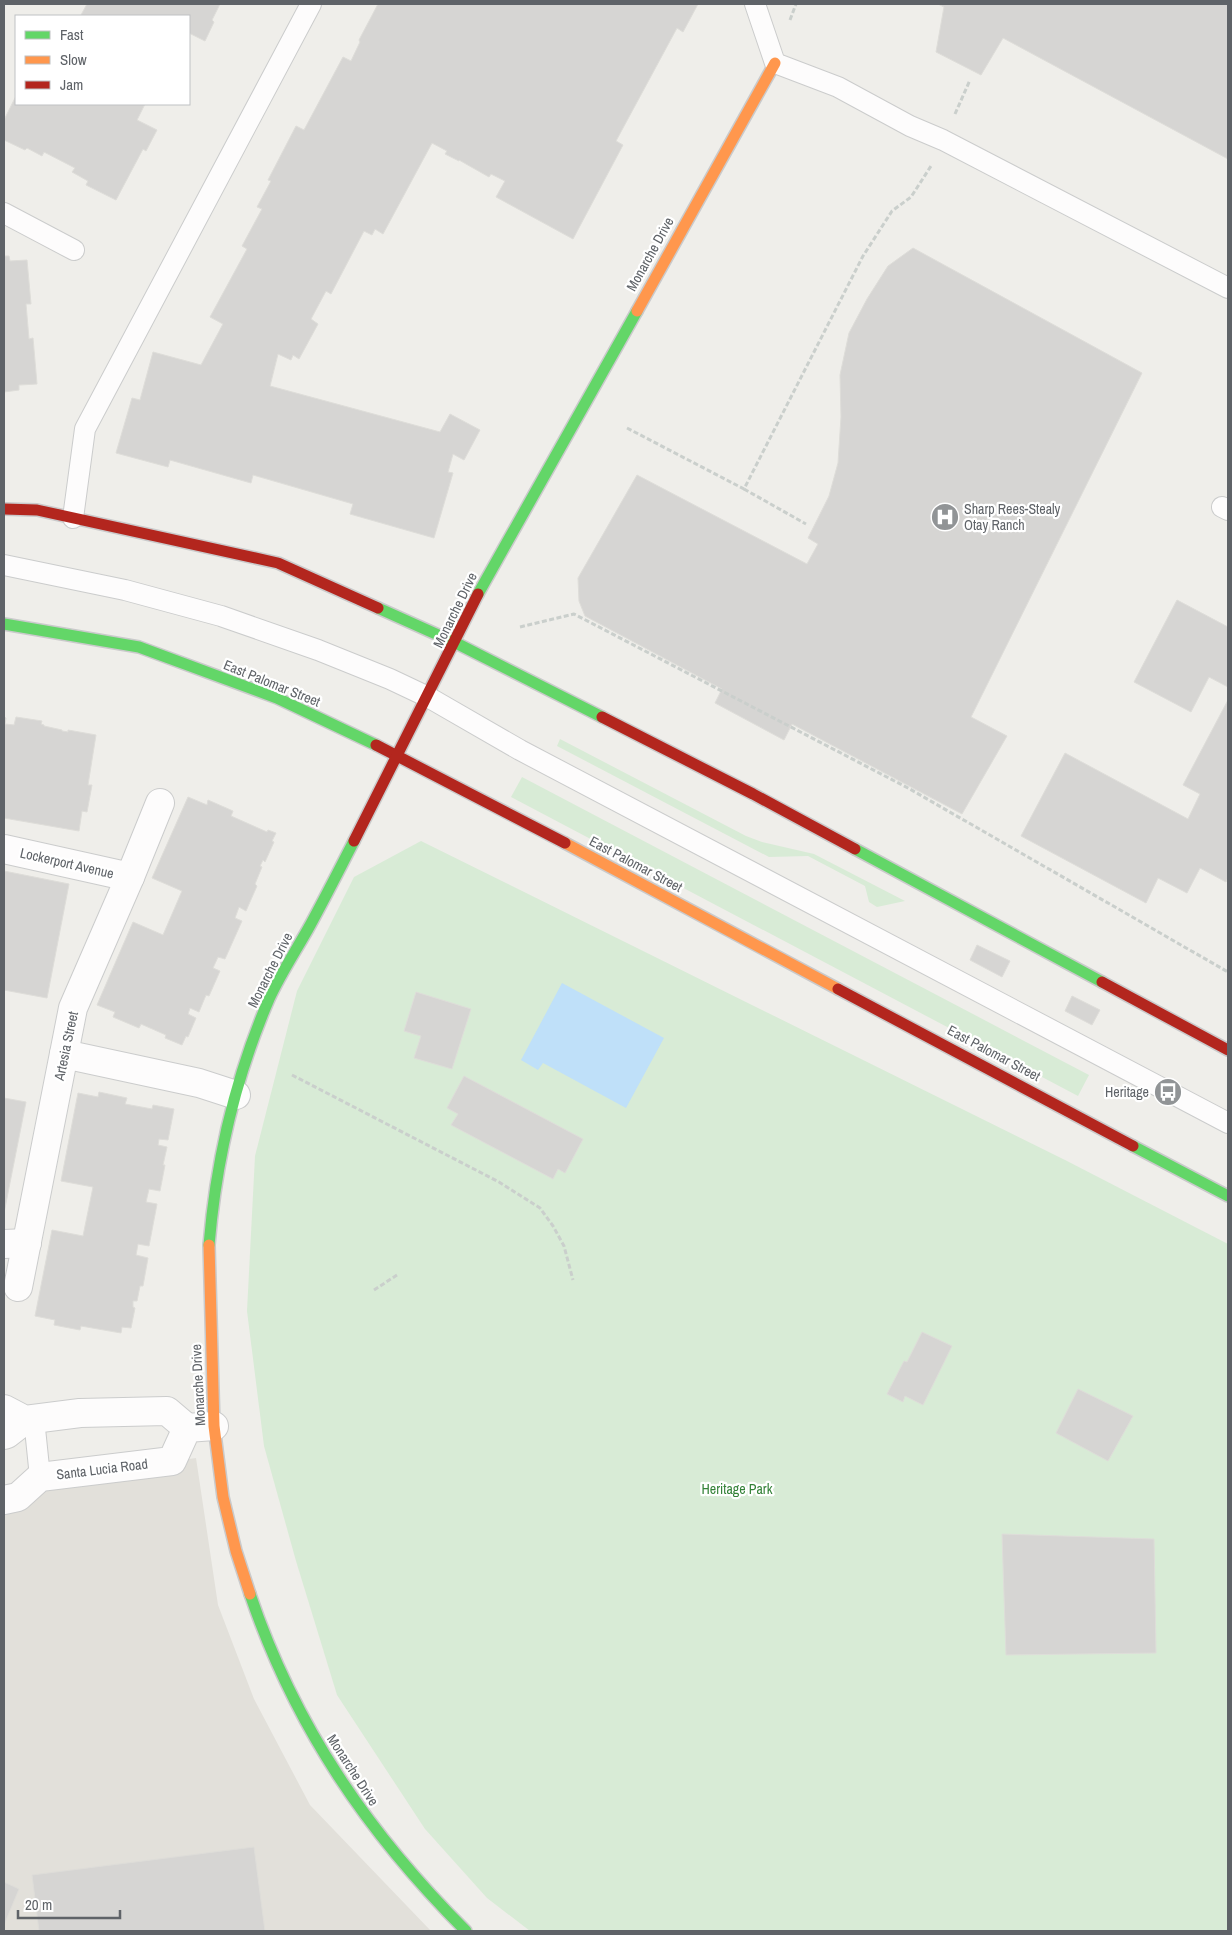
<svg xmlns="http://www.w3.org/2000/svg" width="1232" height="1935" font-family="'Archivo Narrow',sans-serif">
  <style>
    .education { fill: #e2e0da }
    .green { fill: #d8ebd6 }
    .water { fill: #bfe0f9 }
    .building { fill: #d6d5d3; stroke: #deddd9 }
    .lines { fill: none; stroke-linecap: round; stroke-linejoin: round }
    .lane-casing { stroke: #cbcccc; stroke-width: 22 }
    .street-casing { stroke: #cbcccc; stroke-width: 30 }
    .fast-casing { stroke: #cacacb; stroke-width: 14 }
    .slow-casing { stroke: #cacacb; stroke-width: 14 }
    .jam-casing { stroke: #cacacb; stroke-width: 14 }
    .path { stroke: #cacfcc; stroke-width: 3; stroke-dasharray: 5 2.5; stroke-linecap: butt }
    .lane { stroke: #fdfcfc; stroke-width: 20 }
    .street { stroke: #fdfcfc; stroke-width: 28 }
    .fast { stroke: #63d668; stroke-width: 11 }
    .slow { stroke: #ff974d; stroke-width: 11 }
    .jam { stroke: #b3261e; stroke-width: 11 }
    .labels { text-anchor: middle; stroke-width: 4.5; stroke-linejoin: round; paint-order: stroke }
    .street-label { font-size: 14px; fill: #5f6368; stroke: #fff }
    .poi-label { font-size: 14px; fill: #5f6368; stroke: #fff; text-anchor: start }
    .park-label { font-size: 14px; fill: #348238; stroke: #fff }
  </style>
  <rect width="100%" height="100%" fill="#efeeea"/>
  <polygon class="education" points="196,1458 218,1605 254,1699 310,1805 431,1931 4,1931 4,1485"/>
  <g class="green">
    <polygon points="560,739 746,836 762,842 814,854 905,901 877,907 869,902 865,886 808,856 769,857 557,746"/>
    <polygon points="522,777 1089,1075 1078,1096 511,797"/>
    <polygon points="421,841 1067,1161 1228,1244 1228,1931 530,1931 487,1898 425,1829 337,1695 296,1561 264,1446 247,1311 255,1156 297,991 354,877"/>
  </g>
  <polygon class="water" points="562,983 664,1038 626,1108 543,1063 538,1070 521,1060"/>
  <g class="building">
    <polygon points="87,4 220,4 212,20 214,22 205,41 189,33 189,16 85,16 81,15"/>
    <polygon points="378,4 698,4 683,32 677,28 616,141 623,145 573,239 496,197 505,181 491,174 489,177 459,160 459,161 445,154 447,151 432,143 383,234 375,229 372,235 364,231 331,294 326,291 311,319 318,324 299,359 293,355 291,360 278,354 270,386 440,432 450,414 480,430 464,460 453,454 448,472 453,473 434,538 350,514 353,504 253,475 251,483 170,460 168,467 116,453 132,398 140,400 153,352 201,365 223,324 210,317 247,249 242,246 262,209 257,207 271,181 268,180 296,126 304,130 343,57 351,61 360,42 359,40"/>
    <polygon points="938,4 1228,4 1228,159 1003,38 981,75 936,52 944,7"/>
    <polygon points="16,96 16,104 145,104 137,120 157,130 146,151 143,149 116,200 86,185 88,181 72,172 75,168 44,152 42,156 27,148 25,150 4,140 4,120"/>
    <polygon points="913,248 1142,373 971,717 1007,736 962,814 792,724 784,740 715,703 722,689 585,616 579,601 578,578 637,475 807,564 818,544 808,538 829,496 838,463 841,417 840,375 849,333 867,299 888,266"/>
    <polygon points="4,256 9,256 10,261 27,260 31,304 26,304 29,339 33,338 37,384 19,385 19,390 4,392"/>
    <polygon points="1177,600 1228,627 1228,687 1209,677 1191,712 1134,682"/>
    <polygon points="1228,700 1228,877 1226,882 1200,868 1187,893 1158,878 1146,903 1021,836 1065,753 1188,819 1200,794 1183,785"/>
    <polygon points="4,717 6,718 5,724 14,725 16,717 42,721 41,724 44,725 44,726 62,730 62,731 68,732 68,730 96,735 88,785 92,785 87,812 82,811 79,831 4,818"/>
    <polygon points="188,797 207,805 208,800 233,811 231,816 267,832 268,830 276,833 272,841 274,842 265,862 263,860 260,866 262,867 255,884 257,886 246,911 239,907 235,918 242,921 225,959 218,957 213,968 220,971 209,996 206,995 199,1012 190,1008 188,1014 196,1018 188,1037 186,1036 182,1045 165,1038 166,1035 141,1024 139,1028 113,1017 115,1012 97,1005 133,922 163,935 182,891 152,878"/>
    <polygon points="4,871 69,884 47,998 4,990"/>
    <polygon points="977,945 1010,961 1002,977 970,960"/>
    <polygon points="416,992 471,1009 452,1069 414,1058 421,1036 404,1031"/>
    <polygon points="1072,996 1100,1010 1092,1025 1065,1011"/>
    <polygon points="464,1076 583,1139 565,1173 558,1169 553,1179 451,1125 458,1114 447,1108"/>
    <polygon points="99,1092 127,1098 125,1104 152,1109 153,1105 174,1109 168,1140 159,1139 158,1145 167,1147 163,1165 165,1165 160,1191 149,1189 146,1202 157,1204 149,1246 138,1244 136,1255 148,1258 143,1286 140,1286 137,1301 133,1301 133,1307 135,1308 131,1328 122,1327 121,1333 81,1326 80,1330 54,1325 55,1320 35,1316 52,1230 83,1236 93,1187 61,1181 78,1093 98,1097"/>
    <polygon points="4,1098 26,1102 4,1213"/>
    <polygon points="922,1332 952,1346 923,1405 905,1396 903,1402 887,1394 904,1361 907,1362"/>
    <polygon points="1078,1389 1133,1416 1108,1461 1056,1433"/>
    <polygon points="1002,1534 1154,1539 1156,1653 1006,1655"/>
    <polygon points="254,1847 265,1931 39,1931 32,1875"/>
    <polygon points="4,1882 19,1889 4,1925"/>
  </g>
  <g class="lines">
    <defs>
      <g id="lane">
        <polyline points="755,4 775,63 838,87 910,126 943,140 1228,288"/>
        <polyline points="4,213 74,250"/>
        <polyline points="1222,507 1228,510"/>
        <polyline points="73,518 85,429 311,4"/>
        <polyline points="4,565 125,590 221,616 318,650 390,679 428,697 520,750 1228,1123"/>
        <polyline points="34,1419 40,1477"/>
      </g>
      <g id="street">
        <polyline points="4,849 130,877"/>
        <polyline points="64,1054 199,1083 236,1095"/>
        <polyline points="4,1244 27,1243"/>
        <polyline points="18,1287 73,1008 130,877 160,803"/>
        <polyline points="4,1409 25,1420 80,1413 167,1411 187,1428"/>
        <polyline points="4,1435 7,1434 25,1420"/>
        <polyline points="4,1500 18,1497 40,1477 172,1461 187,1428 214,1426"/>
      </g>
      <g id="fast">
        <polyline points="478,594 637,311"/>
        <polyline points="378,608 456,643 602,717"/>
        <polyline points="4,624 139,647 277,698 376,745"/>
        <polyline points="855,849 1102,982"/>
        <polyline points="1133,1146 1228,1196"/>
        <path d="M209,1245c7,-84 27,-169 60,-246 11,-24 26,-47 39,-70 16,-29 31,-59 46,-88"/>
        <path d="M250,1594c45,133 118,239 216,337"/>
      </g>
      <g id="slow">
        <polyline points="637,311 775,63"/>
        <polyline points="565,843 838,989"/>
        <polyline points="209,1245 214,1426 223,1497 236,1551 250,1594"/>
      </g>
      <g id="jam">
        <polyline points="4,509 37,510 278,563 378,608"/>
        <polyline points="602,717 753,794 855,849"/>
        <polyline points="376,745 565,843"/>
        <polyline points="354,841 478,594"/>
        <polyline points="1102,982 1228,1050"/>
        <polyline points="838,989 1133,1146"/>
      </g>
    </defs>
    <use href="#lane" class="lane-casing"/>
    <use href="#street" class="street-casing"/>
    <use href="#fast" class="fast-casing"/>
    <use href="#slow" class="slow-casing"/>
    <use href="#jam" class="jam-casing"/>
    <g class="path">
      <polyline points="790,20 796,4"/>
      <polyline points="955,114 970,80"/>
      <polyline points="627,428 744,489 863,256 892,211 911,197 931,166"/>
      <polyline points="744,489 806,524"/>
      <polyline points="520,627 574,614 908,788 1228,972"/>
      <polyline points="292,1075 499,1182 540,1208 553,1226 564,1246 573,1280"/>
      <polyline points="374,1290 397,1275"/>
    </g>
    <use href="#lane" class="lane"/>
    <use href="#street" class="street"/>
    <use href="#fast" class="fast"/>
    <use href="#slow" class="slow"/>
    <use href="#jam" class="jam"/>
  </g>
  <defs>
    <symbol id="hospital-disc" viewBox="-11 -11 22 22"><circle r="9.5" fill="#919496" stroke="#fff"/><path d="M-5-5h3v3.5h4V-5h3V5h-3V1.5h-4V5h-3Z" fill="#fff"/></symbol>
    <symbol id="bus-disc" viewBox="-11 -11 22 22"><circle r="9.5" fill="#919496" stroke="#fff"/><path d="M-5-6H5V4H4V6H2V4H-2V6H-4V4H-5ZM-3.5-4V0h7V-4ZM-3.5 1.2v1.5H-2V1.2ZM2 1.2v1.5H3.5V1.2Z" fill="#fff"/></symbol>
  </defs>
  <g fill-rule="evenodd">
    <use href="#hospital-disc" x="929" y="501" width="32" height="32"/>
    <use href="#bus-disc" x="1152" y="1076" width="32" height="32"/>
  </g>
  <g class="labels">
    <g class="street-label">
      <text transform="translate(650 254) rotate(-61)" y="5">Monarche Drive</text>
      <text transform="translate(455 610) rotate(-64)" y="5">Monarche Drive</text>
      <text transform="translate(272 683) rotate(22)" y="5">East Palomar Street</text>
      <text transform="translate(67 863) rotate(13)" y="5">Lockerport Avenue</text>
      <text transform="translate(636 864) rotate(28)" y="5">East Palomar Street</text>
      <text transform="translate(270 970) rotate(-63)" y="5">Monarche Drive</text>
      <text transform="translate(66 1046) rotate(-78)" y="5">Artesia Street</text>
      <text transform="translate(994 1053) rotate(28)" y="5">East Palomar Street</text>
      <text transform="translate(198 1385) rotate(-93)" y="5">Monarche Drive</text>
      <text transform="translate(102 1469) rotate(-7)" y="5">Santa Lucia Road</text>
      <text transform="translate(353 1770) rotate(57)" y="5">Monarche Drive</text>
    </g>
    <g class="poi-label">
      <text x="964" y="514">Sharp Rees-Stealy<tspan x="964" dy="16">Otay Ranch</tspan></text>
      <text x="1149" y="1097" text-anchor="end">Heritage</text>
    </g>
    <g class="park-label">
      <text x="737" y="1494">Heritage Park</text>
    </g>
  </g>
  <rect width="1232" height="1935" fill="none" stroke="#5f6368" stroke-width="10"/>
  <rect x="15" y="15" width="175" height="90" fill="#ffffff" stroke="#bfc1c3"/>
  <rect x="25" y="31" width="25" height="8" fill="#63d668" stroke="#bfc1c3"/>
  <text x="60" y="40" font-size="15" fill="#5f6368">Fast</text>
  <rect x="25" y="56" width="25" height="8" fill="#ff974d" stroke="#bfc1c3"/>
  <text x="60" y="65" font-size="15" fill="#5f6368">Slow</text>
  <rect x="25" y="81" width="25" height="8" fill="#b3261e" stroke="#bfc1c3"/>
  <text x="60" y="90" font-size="15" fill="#5f6368">Jam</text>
  <path d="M18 1910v8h102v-8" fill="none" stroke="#5f6368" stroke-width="2.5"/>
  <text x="25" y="1910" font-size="15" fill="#5f6368" stroke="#ffffff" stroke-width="4" paint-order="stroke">20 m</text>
</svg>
